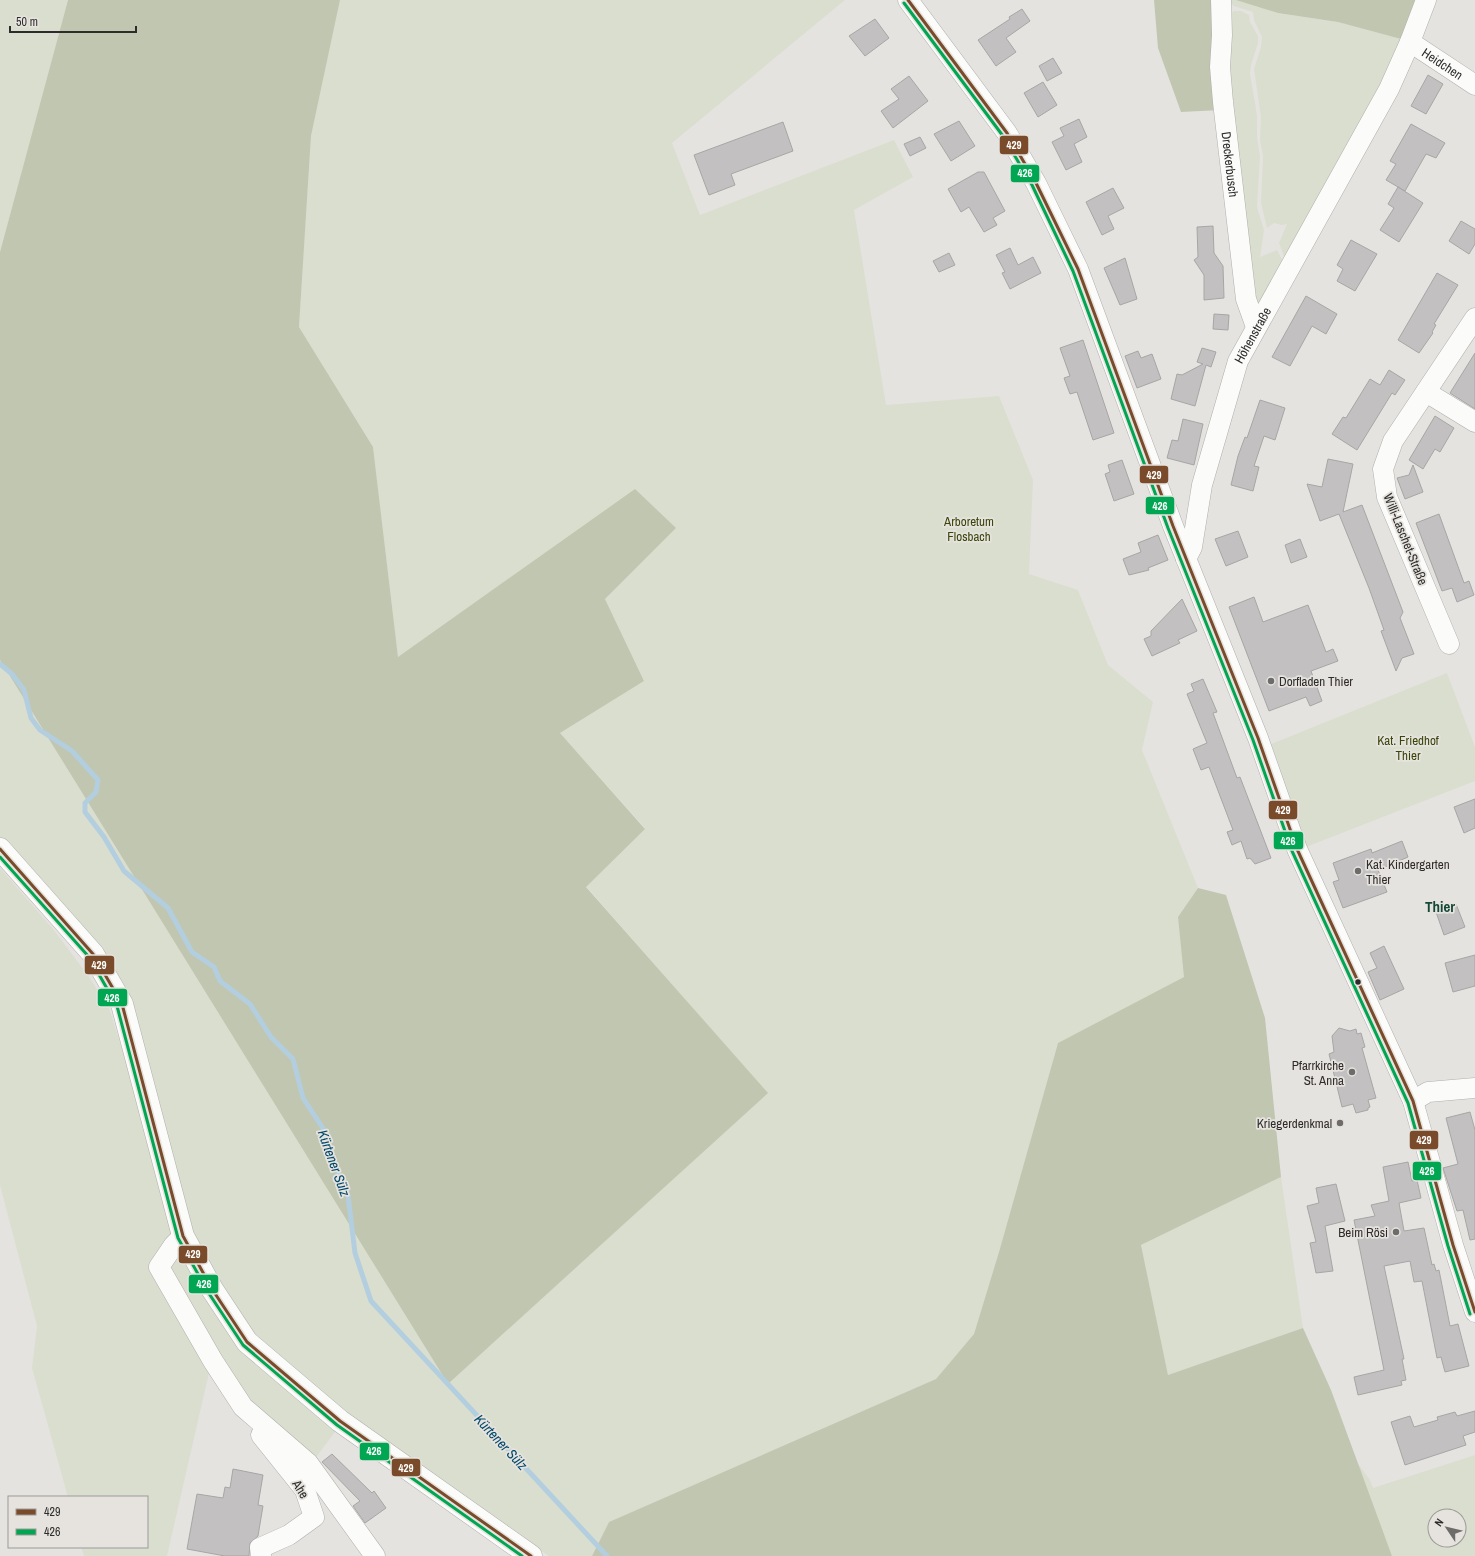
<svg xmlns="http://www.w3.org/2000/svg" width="1475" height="1556" font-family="'Archivo Narrow',sans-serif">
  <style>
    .green { fill: #dadece; fill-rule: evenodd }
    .forest { fill: #c1c6b0 }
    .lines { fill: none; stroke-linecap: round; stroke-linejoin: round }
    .stream { stroke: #b3cedf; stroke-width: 5 }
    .building { fill: #c2c0c0; stroke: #a7a6a5 }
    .minor-casing { stroke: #b0afad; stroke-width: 21 }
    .secondary-casing { stroke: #b0afad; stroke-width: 23 }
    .minor { stroke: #fbfbfa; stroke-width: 20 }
    .secondary { stroke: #fbfbfa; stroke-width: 22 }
    .bus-1-casing { stroke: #e6e3df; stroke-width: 6 }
    .bus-2-casing { stroke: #e6e3df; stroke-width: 6 }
    .bus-1 { stroke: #7a4b2a; stroke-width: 3 }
    .bus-2 { stroke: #00a651; stroke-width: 3 }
    .poi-dot { fill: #6d6c6a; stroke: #e6e3df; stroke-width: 1.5 }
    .bus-dot { fill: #2d2c2a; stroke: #e6e3df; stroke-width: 1.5 }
    .labels { text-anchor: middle; stroke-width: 3.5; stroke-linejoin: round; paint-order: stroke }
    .street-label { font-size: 13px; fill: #2d2c2a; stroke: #e6e3df }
    .park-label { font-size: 13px; fill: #394607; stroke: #e6e3df }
    .poi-label { font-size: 13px; fill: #2d2c2a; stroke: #e6e3df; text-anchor: end }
    .water-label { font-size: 14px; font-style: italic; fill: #00496a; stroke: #e6e3df }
    .quarter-label { font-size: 15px; font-weight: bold; fill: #144839; stroke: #e6e3df }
    .line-badge { stroke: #e6e3df; stroke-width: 1.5 }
    .badge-label { font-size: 11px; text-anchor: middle; font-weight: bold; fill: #fff }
  </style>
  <rect width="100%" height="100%" fill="#e5e3e0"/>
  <g class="green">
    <polygon points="0,0 68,0 0,252"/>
    <polygon points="340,0 845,0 672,143 700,215 894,140 913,177 854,210 886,405 999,396 1033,480 1029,574 1078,590 1108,665 1153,702 1142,750 1198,888 1178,917 1185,977 1058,1043 999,1252 974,1334 936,1379 609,1522 592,1556 549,1556 343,1415 249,1340 186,1235 126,1002 0,842 0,660 448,1384 767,1093 586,886 645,828 560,733 644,681 605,599 675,528 635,490 398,658 373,447 299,327 311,136"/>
    <polygon points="1226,0 1236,0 1278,13 1338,22 1401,39 1393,62 1285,259 1279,243 1287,224 1282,225 1274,223 1267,228 1261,203 1263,156 1260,141 1261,117 1254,69 1261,47 1262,37 1254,20 1253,12 1234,6"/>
    <polygon points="1234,11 1241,11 1249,15 1250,22 1258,36 1258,43 1251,65 1250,74 1257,115 1257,137 1260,157 1257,207 1264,230 1260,257 1277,250 1284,263 1260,306 1255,303 1224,77 1231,13"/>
    <polygon points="1447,673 1475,747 1475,781 1306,847 1269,745"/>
    <polygon points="0,868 53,929 87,974 109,1008 181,1235 159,1265 211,1364 167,1556 84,1556 81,1547 147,1547 147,1497 68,1497 32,1368 37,1326 0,1185"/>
    <polygon points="1281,1177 1303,1328 1168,1375 1141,1245"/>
    <polygon points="182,1240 208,1288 340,1425 312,1463 247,1404 162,1267"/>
    <path d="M1351,1454l19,26 3,8 102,-33v101h-83zM1435,1516h24v24h-24z"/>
  </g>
  <g class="forest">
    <polygon points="68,0 340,0 311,136 299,327 373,447 398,657 635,489 676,528 605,599 644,681 560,733 645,829 586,887 768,1093 448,1384 0,660 0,252"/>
    <polygon points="1154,0 1216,0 1220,110 1181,112 1158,48"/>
    <polygon points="1236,0 1415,0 1401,39 1338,22 1278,13"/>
    <polygon points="1198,888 1226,895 1265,1018 1281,1177 1141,1245 1168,1375 1303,1328 1331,1390 1392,1556 592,1556 609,1522 936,1379 974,1334 999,1252 1058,1043 1184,977 1178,917"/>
  </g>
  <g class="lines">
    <polyline class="stream" points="0,664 12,674 24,690 31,718 40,730 72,751 98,780 96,792 85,803 85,812 104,837 124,871 168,908 192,952 214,967 220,981 250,1004 271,1037 293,1059 303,1098 324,1130 333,1163 348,1195 355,1253 371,1301 607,1556"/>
  </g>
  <g class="building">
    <polygon points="1022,9 1030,21 1006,38 1016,52 996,66 978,40 1010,19 1009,17"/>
    <polygon points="875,19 889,38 865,56 849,36"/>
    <polygon points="1053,58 1062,73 1047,81 1039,66"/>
    <polygon points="1428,75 1443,84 1426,114 1411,106"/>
    <polygon points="909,76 928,101 893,128 881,111 899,99 891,89"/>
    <polygon points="1043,82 1057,105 1038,117 1024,93"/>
    <polygon points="1079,119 1087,137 1074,144 1082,162 1066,170 1052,142 1064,136 1060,128"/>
    <polygon points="959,121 975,146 951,161 934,134"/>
    <polygon points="783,122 793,151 731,174 735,185 709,195 694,155"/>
    <polygon points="1411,124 1445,143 1436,158 1426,154 1405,191 1386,180 1396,164 1390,161"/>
    <polygon points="920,137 926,148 910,156 904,144"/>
    <polygon points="978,172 984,172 1005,211 993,218 997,225 984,232 969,207 961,212 948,189"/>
    <polygon points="1398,187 1423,203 1399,242 1380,230 1394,208 1388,204"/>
    <polygon points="1113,188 1124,208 1108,216 1114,229 1102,235 1086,202"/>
    <polygon points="1461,221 1475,229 1475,244 1469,254 1449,241"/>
    <polygon points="1213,226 1214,253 1223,266 1224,298 1204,300 1204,275 1194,260 1198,257 1197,227"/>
    <polygon points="1351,240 1377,254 1355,291 1337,281 1343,269 1337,265"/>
    <polygon points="1010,248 1018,265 1033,257 1041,273 1010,289 1002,273 1005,272 996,255"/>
    <polygon points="949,253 955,265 939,272 933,261"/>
    <polygon points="1125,258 1137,299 1120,305 1104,268"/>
    <polygon points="1437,273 1458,285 1434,324 1436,325 1432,332 1433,333 1419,353 1398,340"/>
    <polygon points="1306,296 1337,314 1326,334 1312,326 1290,366 1272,357"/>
    <polygon points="1214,314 1229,315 1228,330 1213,329"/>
    <polygon points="1083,340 1114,433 1093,440 1077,392 1070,394 1064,378 1070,376 1060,348"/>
    <polygon points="1202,348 1216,352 1211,367 1206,365 1195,406 1171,399 1177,374 1182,375 1203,364 1197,362"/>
    <polygon points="1138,351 1141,358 1152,354 1161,379 1137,388 1125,356"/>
    <polygon points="1475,353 1475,409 1450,393"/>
    <polygon points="1389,370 1405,380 1395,395 1392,393 1357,450 1332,434 1343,417 1346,418 1370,379 1380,385"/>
    <polygon points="1260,400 1285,408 1275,440 1264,436 1254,466 1259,467 1253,491 1231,485 1238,456 1245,437 1247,438"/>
    <polygon points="1435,416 1454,428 1440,452 1435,449 1423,469 1409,460"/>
    <polygon points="1183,419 1203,424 1194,465 1167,458 1172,440 1178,441"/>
    <polygon points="1328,459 1353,464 1343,512 1362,505 1403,612 1400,618 1414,654 1402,658 1396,671 1381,631 1384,630 1369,588 1339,514 1320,521 1307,484 1322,487"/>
    <polygon points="1122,460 1134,494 1114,501 1105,474 1110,472 1108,465"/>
    <polygon points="1413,465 1423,492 1405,499 1397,478 1409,475"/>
    <polygon points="1439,514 1464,583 1469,581 1474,595 1457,602 1452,588 1442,591 1416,523"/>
    <polygon points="1238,531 1248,557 1226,566 1215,539"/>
    <polygon points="1158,535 1168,560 1148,568 1149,570 1129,575 1123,559 1141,552 1138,543"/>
    <polygon points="1300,539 1307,557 1291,563 1285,545"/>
    <polygon points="1254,597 1263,622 1308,605 1326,652 1333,649 1338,661 1311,671 1322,701 1310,706 1306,697 1269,711 1229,607"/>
    <polygon points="1182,599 1197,631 1178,640 1180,643 1152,656 1144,639 1151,636 1151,631"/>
    <polygon points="1203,679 1217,712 1213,713 1237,778 1240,777 1271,858 1255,864 1250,858 1247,859 1241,841 1232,845 1227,832 1233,830 1209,767 1201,770 1193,749 1207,743 1187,694 1194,691 1191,684"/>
    <polygon points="1475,799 1475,828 1464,833 1454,807"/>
    <polygon points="1402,841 1408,857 1378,870 1387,892 1343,908 1333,882 1339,880 1333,863 1371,849 1372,853"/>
    <polygon points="1456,904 1465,927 1444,935 1436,912"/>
    <polygon points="1384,946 1404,989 1380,1000 1368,972 1377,968 1370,953"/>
    <polygon points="1475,955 1475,986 1453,992 1445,963"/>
    <polygon points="1339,1028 1350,1031 1356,1029 1357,1034 1361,1033 1365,1047 1362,1048 1376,1098 1368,1100 1370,1107 1368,1108 1368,1110 1356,1113 1353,1104 1342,1107 1329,1054 1334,1052 1332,1036"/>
    <polygon points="1470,1112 1475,1130 1475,1239 1470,1240 1463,1210 1457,1211 1443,1168 1458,1164 1446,1118"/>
    <polygon points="1408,1162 1412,1181 1417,1180 1421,1198 1399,1203 1404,1231 1424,1228 1432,1265 1434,1264 1436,1271 1439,1270 1450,1326 1458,1324 1469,1366 1445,1372 1441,1357 1437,1358 1422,1281 1414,1282 1410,1261 1384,1266 1404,1359 1402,1359 1406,1380 1401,1381 1402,1385 1358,1395 1354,1377 1384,1370 1354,1220 1375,1216 1371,1205 1389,1201 1383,1167"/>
    <polygon points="1336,1184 1345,1221 1325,1226 1333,1271 1316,1273 1310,1243 1316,1242 1307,1206 1319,1203 1316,1188"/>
    <polygon points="1475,1411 1475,1432 1463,1436 1466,1445 1405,1465 1391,1422 1410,1416 1414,1427 1438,1420 1437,1417 1455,1412 1457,1416"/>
    <polygon points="332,1454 372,1493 374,1491 386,1508 365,1523 353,1506 360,1501 322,1462"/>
    <polygon points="233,1469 263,1475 258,1505 263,1506 258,1536 250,1543 249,1556 225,1556 187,1549 197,1494 223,1498 225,1487 230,1488"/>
  </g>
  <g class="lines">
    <defs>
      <g id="minor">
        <polyline points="908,0 1007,133 1036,183 1078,269 1173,526 1258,738 1297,849 1413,1101 1453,1245 1475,1312"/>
        <path id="s1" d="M1221,0l1,35 -2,32 3,35 23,197 10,28"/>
        <path id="s2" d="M1410,42l65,43"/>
        <polyline points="1426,392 1475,422"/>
        <path id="s3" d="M1186,559l6,-12 10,-62 36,-124 151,-272 21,-47 16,-42"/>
        <polyline points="1449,644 1387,497 1383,469 1393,441 1475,318"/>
        <polyline points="1413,1101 1428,1092 1475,1088"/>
        <polyline points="183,1236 174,1245 159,1267 213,1361 243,1407 308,1463 375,1556"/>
        <polyline points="261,1556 260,1548 289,1535 314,1517 305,1490 261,1435"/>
      </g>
      <polyline id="secondary" points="0,849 93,954 122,1004 183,1236 212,1289 247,1342 340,1421 531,1556"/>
    </defs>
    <use href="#minor" class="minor-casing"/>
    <use href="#secondary" class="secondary-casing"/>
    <use href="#minor" class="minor"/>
    <use href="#secondary" class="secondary"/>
    <defs>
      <g id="bus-1">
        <polyline points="908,0 1007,133 1036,183 1078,269 1173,526 1258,738 1297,849 1413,1101 1453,1245 1475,1312"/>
        <polyline points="0,849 93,954 122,1004 183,1236 212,1289 247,1342 340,1421 531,1556"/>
      </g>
      <g id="bus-2">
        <polyline points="904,3 1003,136 1032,185 1073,271 1168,528 1253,740 1292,851 1408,1103 1448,1246 1470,1314"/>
        <polyline points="0,857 89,957 117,1006 178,1238 208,1292 243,1345 337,1425 522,1556"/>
      </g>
    </defs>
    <use href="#bus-1" class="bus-1-casing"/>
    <use href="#bus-2" class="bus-2-casing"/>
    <use href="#bus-1" class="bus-1"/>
    <use href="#bus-2" class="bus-2"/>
  </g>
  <g class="poi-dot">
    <circle cx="1271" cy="681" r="4"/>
    <circle cx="1358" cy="871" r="4"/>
    <circle cx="1352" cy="1072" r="4"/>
    <circle cx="1340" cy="1123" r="4"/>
    <circle cx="1396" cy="1232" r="4"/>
  </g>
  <circle class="bus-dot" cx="1358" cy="982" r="3.5"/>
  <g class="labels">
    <g class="street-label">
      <text dy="5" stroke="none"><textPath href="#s2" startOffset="39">Heidchen</textPath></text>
      <text dy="5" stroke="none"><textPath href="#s1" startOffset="165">Dreckerbusch</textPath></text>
      <text dy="5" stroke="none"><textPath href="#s3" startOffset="235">Höhenstraße</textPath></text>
      <text transform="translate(1406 539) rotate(68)" y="5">Willi-Laschet-Straße</text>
      <text transform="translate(301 1489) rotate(59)" y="5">Ahe</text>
    </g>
    <g class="park-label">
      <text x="969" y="526">Arboretum<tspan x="969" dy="15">Flosbach</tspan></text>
      <text x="1408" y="745">Kat. Friedhof<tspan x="1408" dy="15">Thier</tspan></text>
    </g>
    <g class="poi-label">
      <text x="1279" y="686" text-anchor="start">Dorfladen Thier</text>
      <text x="1366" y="869" text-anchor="start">Kat. Kindergarten<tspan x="1366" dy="15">Thier</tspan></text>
      <text x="1344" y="1070">Pfarrkirche<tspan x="1344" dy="15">St. Anna</tspan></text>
      <text x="1332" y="1128">Kriegerdenkmal</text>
      <text x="1388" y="1237">Beim Rösi</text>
    </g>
    <g class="water-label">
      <text transform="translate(334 1163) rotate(70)" y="5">Kürtener Sülz</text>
      <text transform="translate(501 1442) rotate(47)" y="5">Kürtener Sülz</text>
    </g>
    <g class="quarter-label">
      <text x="1440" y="912">Thier</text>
    </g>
  </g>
  <g class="line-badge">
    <rect x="999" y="135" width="30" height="20" rx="4" fill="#7a4b2a"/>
    <rect x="1010" y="164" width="30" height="19" rx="4" fill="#00a651"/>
    <rect x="1139" y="465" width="30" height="19" rx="4" fill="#7a4b2a"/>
    <rect x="1145" y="496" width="30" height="19" rx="4" fill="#00a651"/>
    <rect x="1268" y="800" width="30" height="20" rx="4" fill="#7a4b2a"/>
    <rect x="1273" y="831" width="31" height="19" rx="4" fill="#00a651"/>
    <rect x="84" y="955" width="31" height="20" rx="4" fill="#7a4b2a"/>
    <rect x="97" y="988" width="31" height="19" rx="4" fill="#00a651"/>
    <rect x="1409" y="1130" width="30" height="20" rx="4" fill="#7a4b2a"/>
    <rect x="1412" y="1161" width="30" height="20" rx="4" fill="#00a651"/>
    <rect x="178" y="1245" width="30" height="19" rx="4" fill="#7a4b2a"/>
    <rect x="188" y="1274" width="31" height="20" rx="4" fill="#00a651"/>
    <rect x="359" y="1442" width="31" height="19" rx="4" fill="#00a651"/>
    <rect x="391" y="1458" width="30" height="19" rx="4" fill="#7a4b2a"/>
  </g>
  <g class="badge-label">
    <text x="1014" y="149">429</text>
    <text x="1025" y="177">426</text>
    <text x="1154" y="479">429</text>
    <text x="1160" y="510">426</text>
    <text x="1283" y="814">429</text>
    <text x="1288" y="845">426</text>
    <text x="99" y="969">429</text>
    <text x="112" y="1002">426</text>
    <text x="1424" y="1144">429</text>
    <text x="1427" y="1175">426</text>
    <text x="193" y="1258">429</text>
    <text x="204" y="1288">426</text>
    <text x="374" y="1455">426</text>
    <text x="406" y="1472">429</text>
  </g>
  <rect x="8" y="1496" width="140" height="52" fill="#e6e3df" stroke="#9c9a97"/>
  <rect x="16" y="1509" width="20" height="6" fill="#7a4b2a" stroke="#9c9a97"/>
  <text x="44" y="1516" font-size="12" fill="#2d2c2a">429</text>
  <rect x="16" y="1529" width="20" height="6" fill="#00a651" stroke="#9c9a97"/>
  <text x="44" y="1536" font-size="12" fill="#2d2c2a">426</text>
  <g transform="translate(1447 1528) rotate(305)"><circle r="19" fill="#e6e3df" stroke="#9c9a97"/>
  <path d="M0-3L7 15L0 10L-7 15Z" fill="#6d6c6a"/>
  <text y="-6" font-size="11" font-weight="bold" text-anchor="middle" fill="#2d2c2a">N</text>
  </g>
  <path d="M10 26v6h126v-6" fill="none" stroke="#2d2c2a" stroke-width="2"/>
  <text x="16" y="26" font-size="12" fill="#2d2c2a" stroke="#e6e3df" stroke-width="3" paint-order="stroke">50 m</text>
</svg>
